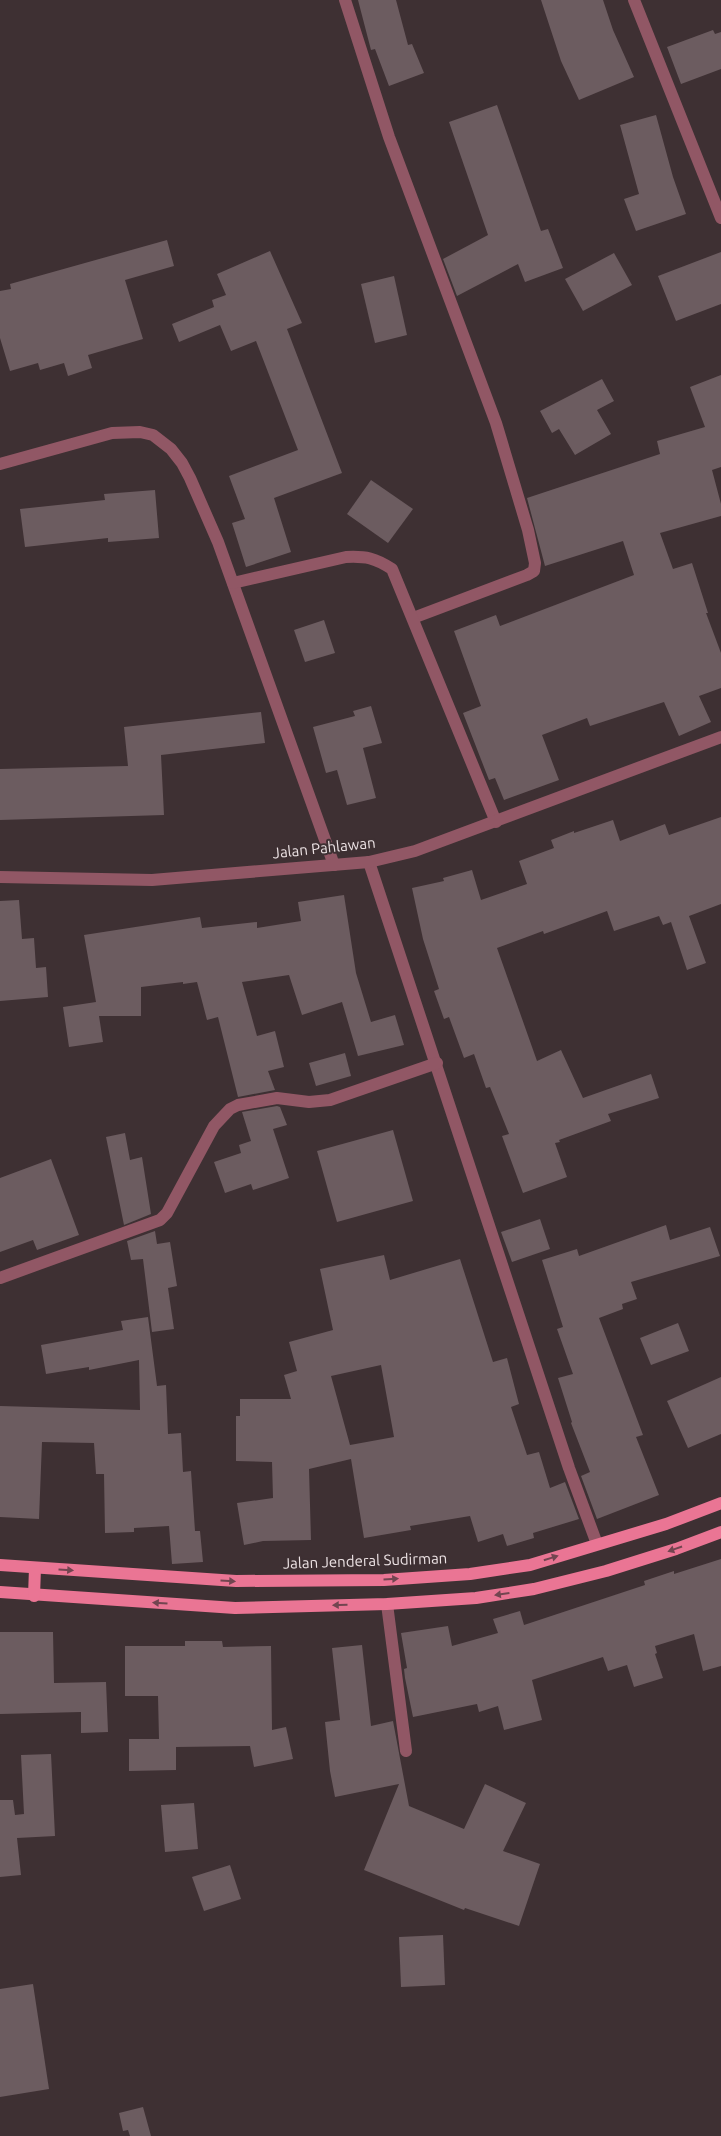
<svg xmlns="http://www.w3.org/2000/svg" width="721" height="2136" font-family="Ubuntu,sans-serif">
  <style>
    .building { fill: #6c5c60; fill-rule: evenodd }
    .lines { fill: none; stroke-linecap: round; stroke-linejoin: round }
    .minor { stroke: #915765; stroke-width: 12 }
    .tertiary { stroke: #915765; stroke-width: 12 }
    .primary { stroke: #ea7594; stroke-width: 12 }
    .oneway { fill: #724550 }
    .labels { text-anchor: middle; stroke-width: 4; stroke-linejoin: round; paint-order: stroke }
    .street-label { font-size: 15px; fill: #ece2e4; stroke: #3e3033 }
  </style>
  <rect width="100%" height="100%" fill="#3e3033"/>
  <g class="building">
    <polygon points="358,0 396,0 408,45 412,44 424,73 389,86 375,49 371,50"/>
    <polygon points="541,0 603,0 613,30 634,77 579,100 561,61"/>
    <polygon points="713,30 715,34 721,32 721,69 681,84 667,47"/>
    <polygon points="497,105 541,231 548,229 563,268 525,282 518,264 457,296 443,259 488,235 449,122"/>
    <polygon points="656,115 673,177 686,214 636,231 624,199 639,194 620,125"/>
    <polygon points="167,240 174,266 125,280 143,339 88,355 92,368 68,376 64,363 40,370 38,363 10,371 0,338 0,291 11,289 10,284"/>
    <polygon points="270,251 302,323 287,329 342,473 274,498 291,552 246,567 232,523 245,519 229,476 298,450 256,341 231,351 220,325 179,342 172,324 214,307 212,300 226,295 217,274"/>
    <polygon points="721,252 721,304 676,321 658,276"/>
    <polygon points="614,253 632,285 583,311 565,279"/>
    <polygon points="394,276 407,335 375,343 361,284"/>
    <polygon points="721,375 721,467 712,470 721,504 721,516 660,533 673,569 692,563 708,613 706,613 721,653 721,688 699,696 711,722 679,736 664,702 590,726 587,718 542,735 559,780 504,800 495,778 489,780 463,713 481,706 454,631 496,615 500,626 634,575 623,541 545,566 527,498 660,454 657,441 705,427 690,387"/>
    <polygon points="602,379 614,401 597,410 611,434 575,455 559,429 552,433 540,411"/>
    <polygon points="371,480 413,509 388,543 347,514"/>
    <polygon points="155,490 159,538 108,542 108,538 25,547 20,509 105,500 104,494"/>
    <polygon points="324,620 335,653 305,662 294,630"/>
    <polygon points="371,706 382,743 363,748 376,798 347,805 337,770 326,773 313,727 355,716 353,711"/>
    <polygon points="261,712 265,743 161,755 164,815 0,820 0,769 128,766 124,727"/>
    <polygon points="721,817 721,904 689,916 706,963 687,970 671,922 663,925 659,916 614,931 607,911 544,934 543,931 497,948 537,1061 561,1050 583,1098 651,1074 659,1098 608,1114 611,1121 559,1140 560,1142 555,1143 567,1177 523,1193 502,1136 509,1134 490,1087 486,1088 474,1054 464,1058 449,1017 444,1019 434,991 439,989 423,939 412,888 444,881 443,878 472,870 481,900 527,884 519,861 554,848 551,840 574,831 574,833 613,820 620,841 665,824 669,835"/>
    <polygon points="344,895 356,973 371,1022 395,1015 404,1045 358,1056 342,1002 302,1015 289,975 242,982 257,1036 275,1031 284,1067 268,1071 275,1090 238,1097 218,1017 207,1020 197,982 183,984 183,982 141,987 141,1016 99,1016 103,1042 69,1047 63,1007 96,1002 84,935 200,917 202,928 257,922 257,928 301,921 298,902"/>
    <polygon points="19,900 22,939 34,938 36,968 46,967 48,997 0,1001 0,901"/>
    <polygon points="345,1053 351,1076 316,1086 309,1063"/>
    <polygon points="277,1106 280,1107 287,1125 273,1129 289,1178 253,1190 251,1184 225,1193 214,1162 241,1153 239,1145 251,1141 242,1112"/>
    <polygon points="393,1130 413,1201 337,1222 317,1151"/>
    <polygon points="125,1133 130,1160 142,1157 151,1214 124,1225 106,1137"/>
    <polygon points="51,1159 79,1235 37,1250 33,1240 0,1252 0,1178"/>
    <polygon points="540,1219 550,1249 512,1262 501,1232"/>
    <polygon points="666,1225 670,1240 710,1227 720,1256 631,1282 637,1299 622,1304 623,1309 599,1318 643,1435 636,1437 659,1495 597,1519 581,1476 590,1472 571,1423 572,1422 558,1378 573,1374 557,1329 563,1327 542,1260 577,1249 579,1256"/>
    <polygon points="155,1231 157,1244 170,1242 177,1286 168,1288 174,1329 152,1332 143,1259 131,1260 127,1241"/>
    <path d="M384,1255l6,25 70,-21 33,103 14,-4 12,46 -8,3 16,48 12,-3 11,36 15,-6 14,37 -46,14 1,5 -27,8 -4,-12 -25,8 -8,-26 -60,10 1,4 -47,8 -13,-79 -42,10 2,71 -48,1 -19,4 -7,-42 36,-5 -1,-36 -36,-1v-45h4v-17h51l-7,-24 13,-4 -8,-29 44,-12 -13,-61zM381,1365l13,72 -44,8 -19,-69z"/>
    <polygon points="148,1317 157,1386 166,1385 168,1434 181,1433 183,1472 191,1471 195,1531 200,1531 203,1562 172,1564 169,1526 134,1528 134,1532 105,1533 104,1474 96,1474 94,1443 42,1442 39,1519 0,1517 0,1406 140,1410 139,1360 89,1370 89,1367 46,1374 41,1345 123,1330 121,1321"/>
    <polygon points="678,1323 689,1351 651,1365 640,1338"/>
    <polygon points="721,1377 721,1434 688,1448 667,1401"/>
    <polygon points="721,1559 721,1666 703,1671 694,1634 655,1646 657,1653 655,1654 663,1678 634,1687 627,1665 608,1671 603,1657 532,1680 542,1720 504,1730 498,1706 479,1712 477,1704 413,1717 405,1678 404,1669 407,1668 401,1633 448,1626 452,1646 498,1633 493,1619 520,1611 524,1625 645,1585 644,1581 674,1571 674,1574"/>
    <polygon points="0,1632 53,1632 54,1683 106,1682 108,1732 81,1733 81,1712 0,1714"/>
    <polygon points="185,1641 222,1641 223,1647 271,1646 272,1730 286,1727 293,1759 254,1767 250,1746 176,1747 176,1770 129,1771 129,1739 159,1739 158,1696 125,1696 125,1646 185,1646"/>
    <polygon points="362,1645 371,1726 393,1721 409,1806 464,1829 485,1784 526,1803 503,1851 540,1864 519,1926 465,1908 464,1910 364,1870 399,1784 335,1797 330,1771 325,1722 340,1720 332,1648"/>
    <polygon points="51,1754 55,1836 17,1838 21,1875 0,1877 0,1800 13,1800 15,1815 24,1814 21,1755"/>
    <polygon points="194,1803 198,1849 165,1852 161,1805"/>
    <polygon points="230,1865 241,1899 204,1911 192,1877"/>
    <polygon points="443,1935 445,1985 401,1987 399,1937"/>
    <polygon points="33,1984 49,2089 0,2097 0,1989"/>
    <polygon points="143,2107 151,2136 130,2136 128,2130 123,2131 119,2113"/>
  </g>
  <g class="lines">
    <g class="minor">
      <polyline points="345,0 389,137 496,423 528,530 535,563 534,571 527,575 413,618"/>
      <polyline points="634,0 721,218"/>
      <polyline points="0,464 112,433 140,432 153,435 171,449 182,463 190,478 218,542 334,865"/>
      <path d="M233,583l113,-26c20,-1 29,1 46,12l104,253"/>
      <polyline points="369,862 569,1468 597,1544"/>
      <polyline points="0,1278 160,1220 167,1213 214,1126 230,1109 238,1105 277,1098 309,1102 330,1100 437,1063"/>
      <polyline points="387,1604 406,1751"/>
    </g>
    <polyline class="tertiary" points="0,877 152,880 369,862 415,851 721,737"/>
    <g class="primary">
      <polyline points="0,1565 236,1581 384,1580 470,1574 530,1565 666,1524 721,1503"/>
      <polyline points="0,1592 235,1608 387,1604 476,1598 534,1589 606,1571 676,1549 721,1532"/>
      <polyline points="34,1596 35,1568"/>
    </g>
  </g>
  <defs><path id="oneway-solid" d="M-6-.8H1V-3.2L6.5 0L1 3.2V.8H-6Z" transform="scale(1.25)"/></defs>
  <g class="oneway">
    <use href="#oneway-solid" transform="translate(675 1549) rotate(161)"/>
    <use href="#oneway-solid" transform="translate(551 1558) rotate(-17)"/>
    <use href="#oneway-solid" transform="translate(66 1570) rotate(4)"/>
    <use href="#oneway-solid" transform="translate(391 1579) rotate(-4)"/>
    <use href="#oneway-solid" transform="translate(228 1581) rotate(3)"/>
    <use href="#oneway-solid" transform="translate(502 1594) rotate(172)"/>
    <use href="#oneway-solid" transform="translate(160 1603) rotate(-176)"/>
    <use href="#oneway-solid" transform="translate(340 1605) rotate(179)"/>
  </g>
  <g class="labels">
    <g class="street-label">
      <text transform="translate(324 848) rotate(-6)" y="5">Jalan Pahlawan</text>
      <text transform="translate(365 1561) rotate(-2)" y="5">Jalan Jenderal Sudirman</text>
    </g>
  </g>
</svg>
